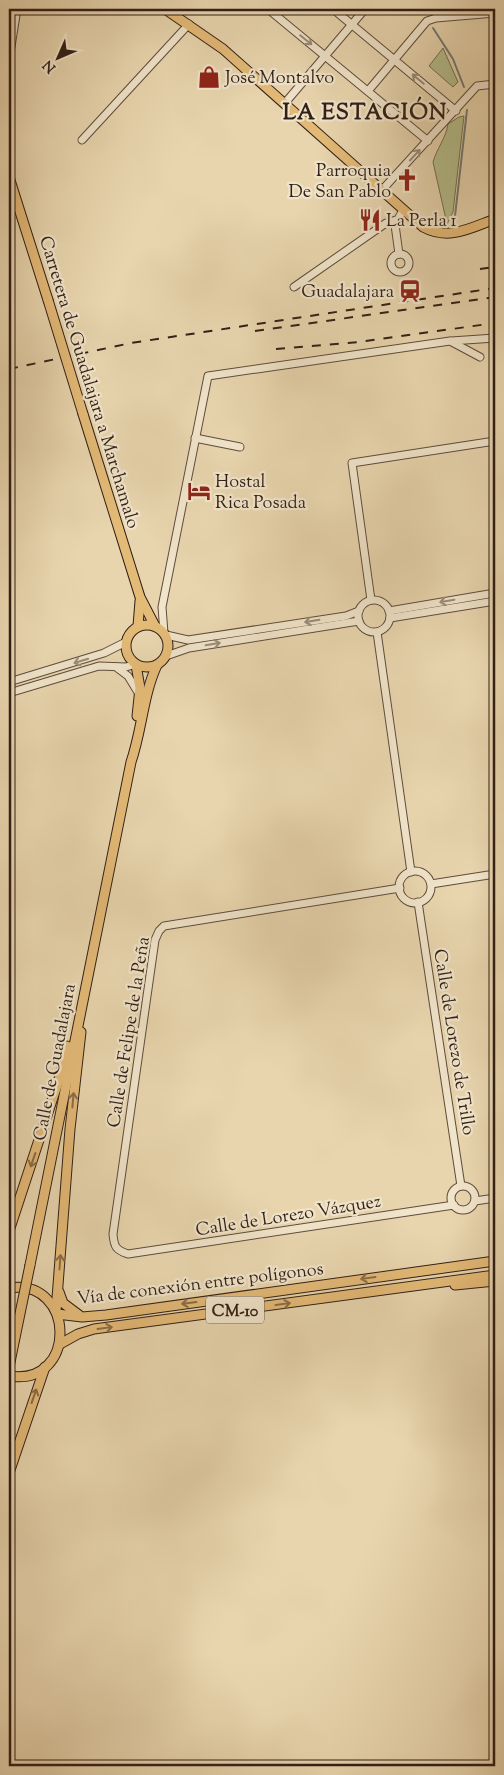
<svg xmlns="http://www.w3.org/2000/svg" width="504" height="1775" font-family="'Sorts Mill Goudy',serif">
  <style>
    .green { fill: #b5bd8b; stroke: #736e50 }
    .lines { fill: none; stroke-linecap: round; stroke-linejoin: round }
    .stream { stroke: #717a76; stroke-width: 2 }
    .minor-casing { stroke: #5f4c3c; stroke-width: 9 }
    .major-casing { stroke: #311f16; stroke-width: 11 }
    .minor { stroke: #f0e4ca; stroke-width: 7 }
    .major { stroke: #e4ba77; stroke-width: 9 }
    .rail { stroke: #311f16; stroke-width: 2; stroke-dasharray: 9 9; stroke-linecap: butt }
    .major-bridge-casing { stroke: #311f16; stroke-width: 11; stroke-linecap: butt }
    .major-bridge { stroke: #e4ba77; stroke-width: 9 }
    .oneway { stroke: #9a8b79 }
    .oneway2 { stroke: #8a6c46 }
    .labels { text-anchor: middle; stroke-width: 4.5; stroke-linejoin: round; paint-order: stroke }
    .shield { fill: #f0e4ca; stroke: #6a5a4c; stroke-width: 1 }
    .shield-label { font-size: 16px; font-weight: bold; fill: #311f16 }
    .poi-label { font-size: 18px; fill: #311f16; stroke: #f0e4ca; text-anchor: start }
    .street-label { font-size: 18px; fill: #311f16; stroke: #f0e4ca }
    .district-label { font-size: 22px; font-weight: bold; letter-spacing: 1px; fill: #311f16; stroke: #f0e4ca }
  </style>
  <rect width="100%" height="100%" fill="#e8d5ae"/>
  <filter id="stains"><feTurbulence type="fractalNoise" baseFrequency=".004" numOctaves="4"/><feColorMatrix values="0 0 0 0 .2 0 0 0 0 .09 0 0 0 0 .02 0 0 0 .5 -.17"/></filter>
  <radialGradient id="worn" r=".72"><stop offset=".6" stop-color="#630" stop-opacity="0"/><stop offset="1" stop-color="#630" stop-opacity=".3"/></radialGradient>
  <g class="green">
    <polygon points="443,48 458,82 453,87 429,66"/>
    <path d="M464,116l-11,96 -6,12 -14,-62c4,-14 13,-24 15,-38l11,-7z"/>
  </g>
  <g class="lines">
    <g class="stream">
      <polyline points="433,28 453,59 464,87"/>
      <polyline points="455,216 467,110"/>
    </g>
    <defs>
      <g id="minor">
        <polyline points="268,9 428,141"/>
        <polyline points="333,9 456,111"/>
        <polyline points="10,53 17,9"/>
        <polyline points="368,91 427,21 436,18 495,13"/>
        <polyline points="285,103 365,9"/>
        <polyline points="82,140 189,24"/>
        <polyline points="382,190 477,86 495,84"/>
        <polyline points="399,254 395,225 403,210"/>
        <circle cx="400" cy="263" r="9"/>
        <polyline points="294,287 386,223 396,220"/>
        <polyline points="451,341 495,338"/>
        <polyline points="195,438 240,447"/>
        <polyline points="371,600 352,463 495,441"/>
        <circle cx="374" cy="616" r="16"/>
        <polyline points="389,611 495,593"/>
        <polyline points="390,618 495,601"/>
        <polyline points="377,632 411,872"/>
        <polyline points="164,633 162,607 208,376 450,341 480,357"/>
        <polyline points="166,635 188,640 346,616 359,611"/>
        <polyline points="166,656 189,648 359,621"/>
        <polyline points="116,667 128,676 139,694"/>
        <polyline points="9,682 104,653 126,642"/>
        <polyline points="9,693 99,666 126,667 136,664"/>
        <circle cx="415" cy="887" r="16"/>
        <polyline points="431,884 495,874"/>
        <path d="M400,888l-236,38 -5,5 -4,9 -42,294c1,13 3,16 15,20l326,-49"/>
        <polyline points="418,902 461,1186"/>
        <circle cx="463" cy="1198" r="12"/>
        <polyline points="475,1201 495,1198"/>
      </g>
      <g id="major">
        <path d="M165,9l58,40 200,178c26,14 47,1 72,-8"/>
        <polyline points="9,177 48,300"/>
        <polyline points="83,414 140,597 155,626"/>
        <circle cx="147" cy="646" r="21"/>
        <polyline points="138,626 140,601"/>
        <polyline points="136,665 140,688 137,716"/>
        <polyline points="9,1231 60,1076 67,1046"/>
        <path d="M30,1265l101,-503c11,-32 12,-67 26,-97"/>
        <polyline points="455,1285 495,1281"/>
        <path d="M9,1288c67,-10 69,99 0,88"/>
        <polyline points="59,1292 63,1303 79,1315"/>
        <polyline points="56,1311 70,1129 81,1032"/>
        <polyline points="57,1314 82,1317 106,1315 495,1261"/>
        <polyline points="60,1344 78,1334 94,1329 495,1275"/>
        <polyline points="9,1473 45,1367"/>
      </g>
    </defs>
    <use href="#minor" class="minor-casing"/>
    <use href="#major" class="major-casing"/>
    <use href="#minor" class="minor"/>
    <use href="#major" class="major"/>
    <g class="rail">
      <polyline points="480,269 495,267"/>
      <polyline points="255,331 495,297"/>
      <polyline points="276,349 359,342 495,323"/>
      <polyline points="9,369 131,343 495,288"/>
    </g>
    <defs>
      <g id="major-bridge">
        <polyline points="48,300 83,414"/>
        <polyline points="9,1367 30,1265"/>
      </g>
    </defs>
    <use href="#major-bridge" class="major-bridge-casing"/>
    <use href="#major-bridge" class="major-bridge"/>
  </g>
  <defs><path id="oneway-shaft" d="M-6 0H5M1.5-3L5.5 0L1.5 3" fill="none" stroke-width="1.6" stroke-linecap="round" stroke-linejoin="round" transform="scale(1.25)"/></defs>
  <g class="oneway">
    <use href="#oneway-shaft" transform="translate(306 40) rotate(39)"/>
    <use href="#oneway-shaft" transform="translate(418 79) rotate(-140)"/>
    <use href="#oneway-shaft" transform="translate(415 155) rotate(-47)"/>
    <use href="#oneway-shaft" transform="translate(447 601) rotate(170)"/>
    <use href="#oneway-shaft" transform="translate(312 621) rotate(171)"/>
    <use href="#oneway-shaft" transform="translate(213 644) rotate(-9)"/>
    <use href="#oneway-shaft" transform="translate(81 661) rotate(163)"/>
  </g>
  <g class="oneway2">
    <use href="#oneway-shaft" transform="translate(73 1100) rotate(-85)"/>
    <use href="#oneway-shaft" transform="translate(33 1160) rotate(109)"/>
    <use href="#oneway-shaft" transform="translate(60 1262) rotate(-86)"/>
    <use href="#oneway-shaft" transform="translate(368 1278) rotate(172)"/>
    <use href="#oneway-shaft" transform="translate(189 1303) rotate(173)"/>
    <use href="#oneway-shaft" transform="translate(283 1304) rotate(-8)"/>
    <use href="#oneway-shaft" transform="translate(105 1328) rotate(-8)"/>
    <use href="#oneway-shaft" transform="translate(34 1396) rotate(-71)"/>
  </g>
  <defs>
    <symbol id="shop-bare" viewBox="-9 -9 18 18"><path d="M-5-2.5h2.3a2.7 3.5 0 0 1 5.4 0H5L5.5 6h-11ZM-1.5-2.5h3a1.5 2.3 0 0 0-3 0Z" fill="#8f2418" stroke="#f0e4ca" stroke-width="2.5" paint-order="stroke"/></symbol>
    <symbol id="church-bare" viewBox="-9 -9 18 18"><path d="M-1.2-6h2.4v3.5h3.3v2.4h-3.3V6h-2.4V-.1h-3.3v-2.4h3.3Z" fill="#8f2418" stroke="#f0e4ca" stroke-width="2.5" paint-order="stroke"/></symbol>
    <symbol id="restaurant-bare" viewBox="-9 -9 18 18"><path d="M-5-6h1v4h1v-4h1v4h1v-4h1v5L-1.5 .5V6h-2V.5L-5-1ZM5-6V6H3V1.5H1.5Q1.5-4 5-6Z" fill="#8f2418" stroke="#f0e4ca" stroke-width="2.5" paint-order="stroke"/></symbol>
    <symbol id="station-bare" viewBox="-9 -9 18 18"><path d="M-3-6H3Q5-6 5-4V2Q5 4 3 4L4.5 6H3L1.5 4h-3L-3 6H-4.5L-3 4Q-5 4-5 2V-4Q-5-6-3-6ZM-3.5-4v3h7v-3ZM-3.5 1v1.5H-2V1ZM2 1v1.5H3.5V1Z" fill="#8f2418" stroke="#f0e4ca" stroke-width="2.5" paint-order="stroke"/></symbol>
    <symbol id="hotel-bare" viewBox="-9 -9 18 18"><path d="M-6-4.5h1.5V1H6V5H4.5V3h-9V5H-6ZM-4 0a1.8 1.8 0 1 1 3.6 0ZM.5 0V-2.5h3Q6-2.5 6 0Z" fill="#8f2418" stroke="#f0e4ca" stroke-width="2.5" paint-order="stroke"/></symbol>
  </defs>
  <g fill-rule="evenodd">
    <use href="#shop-bare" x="193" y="61" width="32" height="32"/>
    <use href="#church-bare" x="391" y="164" width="32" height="32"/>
    <use href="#restaurant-bare" x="354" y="204" width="32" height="32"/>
    <use href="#station-bare" x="394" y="275" width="32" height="32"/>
    <use href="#hotel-bare" x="183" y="475" width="32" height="32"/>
  </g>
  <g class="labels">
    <rect class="shield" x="206" y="1296.5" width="58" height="27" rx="4"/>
    <g class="shield-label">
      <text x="235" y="1316">CM-10</text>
    </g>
    <g class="poi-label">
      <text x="225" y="83">José Montalvo</text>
      <text x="391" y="176" text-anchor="end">Parroquia<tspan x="391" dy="21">De San Pablo</tspan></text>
      <text x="386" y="226">La Perla 1</text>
      <text x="394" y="297" text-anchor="end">Guadalajara</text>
      <text x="215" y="487">Hostal<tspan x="215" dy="21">Rica Posada</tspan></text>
    </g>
    <g class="street-label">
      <text transform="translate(90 382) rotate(73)" y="6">Carretera de Guadalajara a Marchamalo</text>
      <text transform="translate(128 1032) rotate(-81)" y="6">Calle de Felipe de la Peña</text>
      <text transform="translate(455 1042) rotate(81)" y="6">Calle de Lorezo de Trillo</text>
      <text transform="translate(54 1062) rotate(-79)" y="6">Calle de Guadalajara</text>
      <text transform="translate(288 1215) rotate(-9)" y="6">Calle de Lorezo Vázquez</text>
      <text transform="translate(200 1283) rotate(-7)" y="6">Vía de conexión entre polígonos</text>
    </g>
    <g class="district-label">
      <text x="365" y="119">LA ESTACIÓN</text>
    </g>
  </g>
  <rect width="504" height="1775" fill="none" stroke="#e8d5ae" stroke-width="30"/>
  <rect x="10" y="10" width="484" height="1755" fill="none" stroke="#311f16" stroke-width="2.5"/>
  <rect x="15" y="15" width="474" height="1745" fill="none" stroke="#311f16"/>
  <g transform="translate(58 58) rotate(225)" stroke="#f0e4ca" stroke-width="4" paint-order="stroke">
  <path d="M0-4L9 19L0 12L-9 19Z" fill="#311f16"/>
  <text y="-8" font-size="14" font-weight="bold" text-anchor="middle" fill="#311f16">N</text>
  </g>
  <rect width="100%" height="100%" filter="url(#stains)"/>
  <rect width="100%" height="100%" fill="url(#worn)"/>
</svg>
